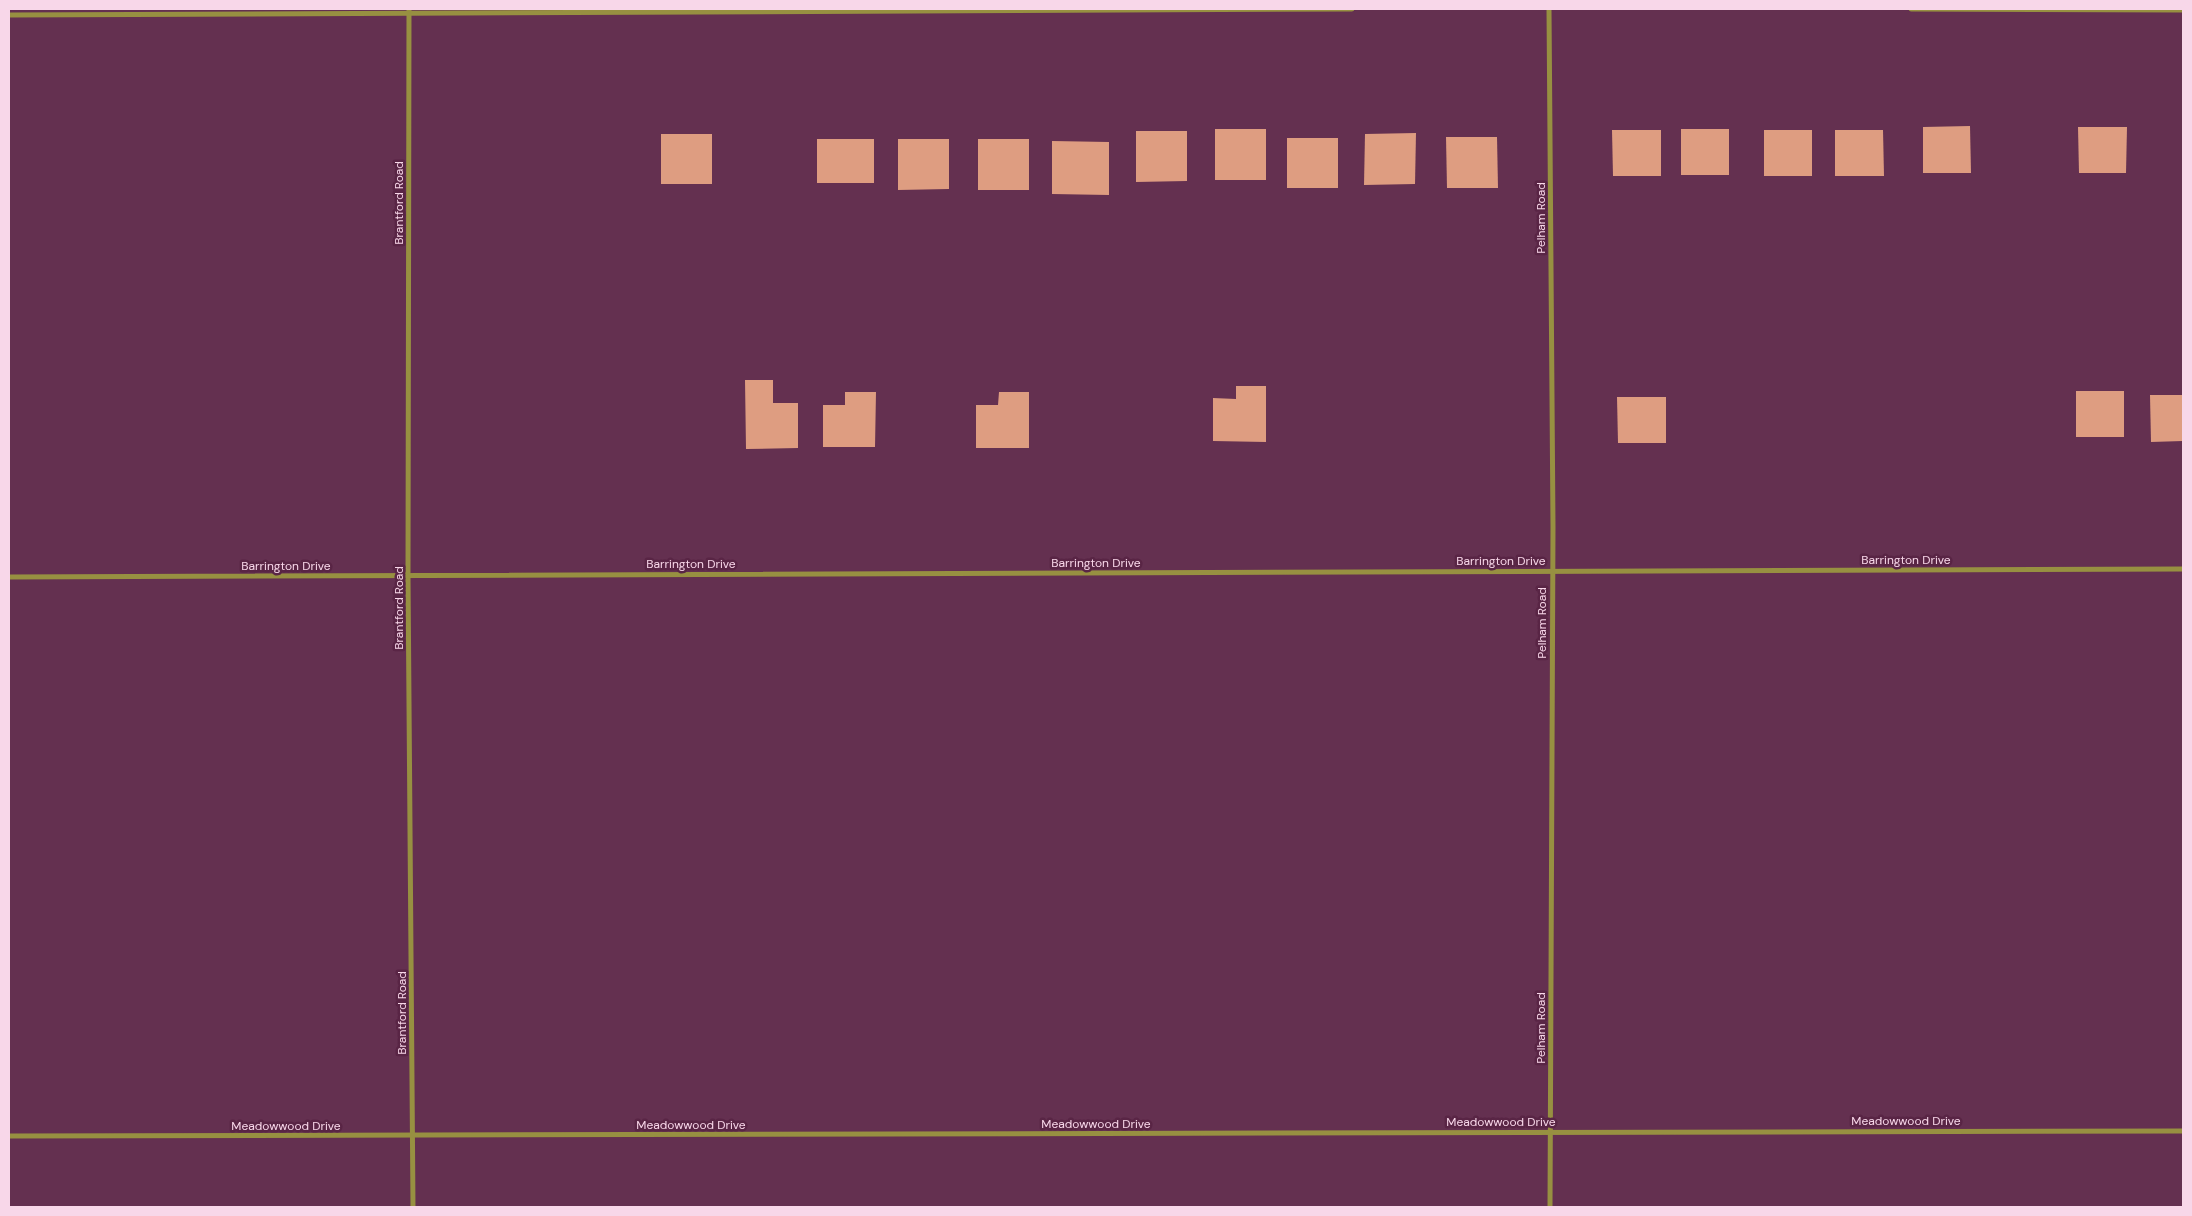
<svg xmlns="http://www.w3.org/2000/svg" width="2192" height="1216" font-family="'DM Sans',sans-serif">
  <style>
    .building { fill: #de9d81 }
    .lines { fill: none; stroke-linecap: round; stroke-linejoin: round }
    .minor { stroke: #979041; stroke-width: 5 }
    .labels { text-anchor: middle; stroke-width: 5; stroke-linejoin: round; paint-order: stroke }
    .street-label { font-size: 12px; fill: #f8d7e9; stroke: #592545 }
  </style>
  <rect width="100%" height="100%" fill="#643050"/>
  <g class="building">
    <polygon points="1970,126 1971,173 1923,173 1923,127"/>
    <polygon points="2078,127 2127,127 2126,173 2079,173"/>
    <rect x="1215" y="129" width="51" height="51"/>
    <rect x="1681" y="129" width="48" height="46"/>
    <polygon points="1612,130 1661,130 1661,176 1613,176"/>
    <rect x="1764" y="130" width="48" height="46"/>
    <polygon points="1835,130 1883,130 1884,176 1835,176"/>
    <polygon points="1136,131 1187,131 1187,181 1136,182"/>
    <polygon points="1416,133 1415,184 1364,185 1365,134"/>
    <rect x="661" y="134" width="51" height="50"/>
    <polygon points="1446,137 1497,137 1498,188 1447,188"/>
    <rect x="1287" y="138" width="51" height="50"/>
    <rect x="817" y="139" width="57" height="44"/>
    <polygon points="898,139 949,139 949,189 898,190"/>
    <rect x="978" y="139" width="51" height="51"/>
    <polygon points="1052,141 1109,142 1109,195 1052,194"/>
    <polygon points="745,380 773,380 773,403 798,403 798,448 746,449"/>
    <polygon points="1236,386 1266,386 1266,442 1213,441 1213,398 1236,399"/>
    <rect x="2076" y="391" width="48" height="46"/>
    <polygon points="845,392 876,392 875,447 823,447 823,405 845,405"/>
    <polygon points="999,392 1029,392 1029,448 976,448 976,405 998,405"/>
    <polygon points="2150,395 2183,395 2183,441 2151,442"/>
    <polygon points="1617,397 1666,397 1666,443 1618,443"/>
  </g>
  <g class="lines">
    <g class="minor">
      <polyline points="409,9 408,576 413,1207"/>
      <polyline points="1549,9 1553,527 1550,1207"/>
      <polyline points="1911,9 2183,10"/>
      <polyline points="9,15 1352,9"/>
      <polyline points="9,577 2183,569"/>
      <polyline points="9,1136 2183,1131"/>
    </g>
  </g>
  <g class="labels">
    <g class="street-label">
      <text transform="translate(399 203) rotate(-90)" y="4">Brantford Road</text>
      <text transform="translate(1541 218) rotate(-90)" y="4">Pelham Road</text>
      <text x="1906" y="564">Barrington Drive</text>
      <text x="1501" y="565">Barrington Drive</text>
      <text x="1096" y="567">Barrington Drive</text>
      <text x="691" y="568">Barrington Drive</text>
      <text x="286" y="570">Barrington Drive</text>
      <text transform="translate(399 608) rotate(-90)" y="4">Brantford Road</text>
      <text transform="translate(1542 623) rotate(-90)" y="4">Pelham Road</text>
      <text transform="translate(402 1013) rotate(-90)" y="4">Brantford Road</text>
      <text transform="translate(1541 1028) rotate(-90)" y="4">Pelham Road</text>
      <text x="1906" y="1125">Meadowwood Drive</text>
      <text x="1501" y="1126">Meadowwood Drive</text>
      <text x="1096" y="1128">Meadowwood Drive</text>
      <text x="691" y="1129">Meadowwood Drive</text>
      <text x="286" y="1130">Meadowwood Drive</text>
    </g>
  </g>
  <rect width="2192" height="1216" fill="none" stroke="#f8d7e9" stroke-width="20"/>
</svg>
